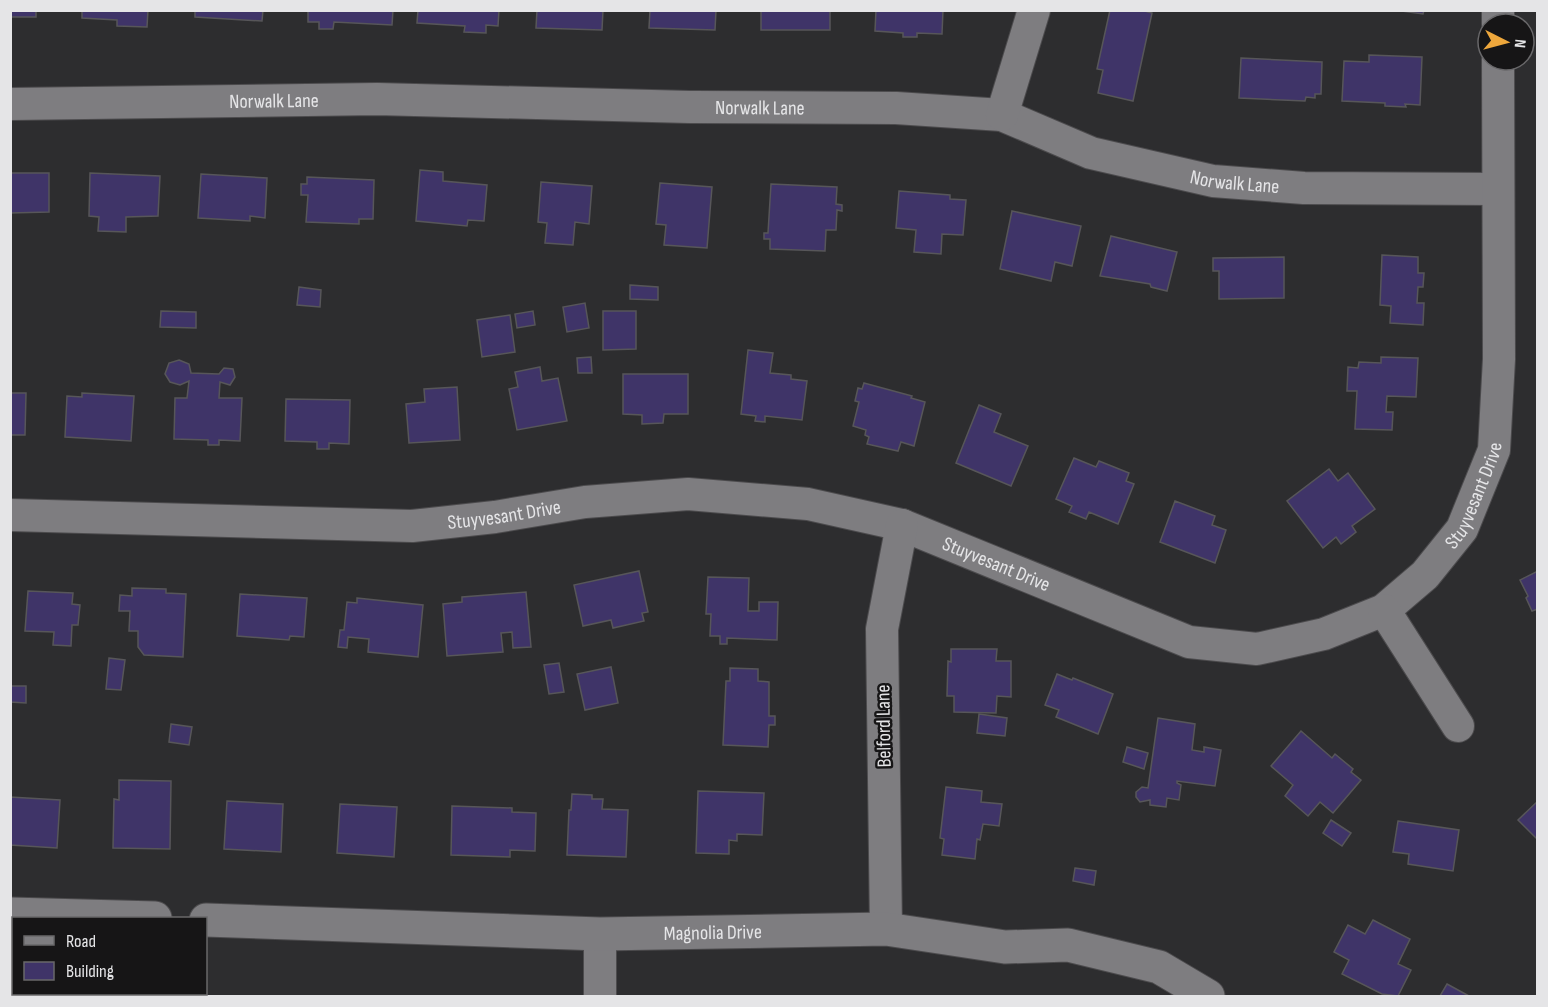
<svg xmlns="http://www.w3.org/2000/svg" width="1548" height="1007" font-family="'Sofia Sans Condensed',sans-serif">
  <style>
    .building { fill: #3f3468; stroke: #575659; stroke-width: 1.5 }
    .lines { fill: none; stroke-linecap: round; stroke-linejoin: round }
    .minor-casing { stroke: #4c4b4d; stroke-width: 34 }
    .tertiary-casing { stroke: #4c4b4d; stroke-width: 35 }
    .minor { stroke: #7e7d80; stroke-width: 32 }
    .tertiary { stroke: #7e7d80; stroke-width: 33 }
    .labels { text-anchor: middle; stroke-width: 5; stroke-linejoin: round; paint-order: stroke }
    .street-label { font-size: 20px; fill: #e5e5e7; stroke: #161516 }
  </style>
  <rect width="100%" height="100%" fill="#2d2d2f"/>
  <g class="building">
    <rect x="10" y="10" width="26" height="7"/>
    <polygon points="82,10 148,10 147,27 117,26 117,20 82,18"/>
    <polygon points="195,10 263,10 262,21 195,17"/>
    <polygon points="308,10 393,10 392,25 334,22 333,29 319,29 319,22 308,22"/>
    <polygon points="418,10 499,10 498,26 486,25 486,33 464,32 465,26 417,23"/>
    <polygon points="537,10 603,10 602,30 536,28"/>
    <polygon points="650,10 716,10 715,30 649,28"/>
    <rect x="761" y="10" width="69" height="20"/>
    <polygon points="876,10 943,10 942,34 917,33 917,37 903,37 903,33 875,31"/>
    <polygon points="1110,10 1141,10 1152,13 1133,101 1098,93 1103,70 1097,69"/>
    <polygon points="1394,10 1424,10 1423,14"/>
    <polygon points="1369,55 1422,57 1420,105 1405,104 1406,107 1385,106 1385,103 1342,101 1344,61 1369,62"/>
    <polygon points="1241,58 1322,62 1321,94 1315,94 1315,98 1306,97 1305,101 1239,98"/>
    <polygon points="420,170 443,172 443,181 487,185 484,221 468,220 467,226 416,221"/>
    <polygon points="10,173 49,173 49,212 10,213"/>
    <polygon points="90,173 160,176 158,216 126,217 126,232 98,231 99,217 89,216"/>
    <polygon points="201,174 267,178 265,218 250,216 250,221 198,218"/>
    <polygon points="307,177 374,180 373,219 359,219 359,224 306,222 308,195 301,195 301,184 307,184"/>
    <polygon points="541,182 592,186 589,224 575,222 573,245 545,243 547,223 538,222"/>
    <polygon points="660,183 712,187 707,248 664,245 666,225 656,224"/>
    <polygon points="771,184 837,187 836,204 842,205 842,211 837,210 836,230 826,230 825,251 770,249 770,239 764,239 764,233 768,233"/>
    <polygon points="899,191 950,195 950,199 966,200 963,235 942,234 941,254 914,252 916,230 896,228"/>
    <polygon points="1012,211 1081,226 1072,266 1055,262 1051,281 1000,269"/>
    <polygon points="1111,236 1177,252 1167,291 1151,287 1150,284 1100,276"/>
    <polygon points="1382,255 1418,257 1418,273 1424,273 1423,287 1418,287 1417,303 1424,303 1423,325 1390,323 1391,306 1380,305"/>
    <polygon points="1284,257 1284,298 1219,299 1219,271 1213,271 1213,258"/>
    <polygon points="630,285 658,287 658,300 630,299"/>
    <polygon points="299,287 321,290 320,307 297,305"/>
    <polygon points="585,303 589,328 567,332 563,307"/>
    <polygon points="161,311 196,312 196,328 160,327"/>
    <polygon points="533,311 535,325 517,328 515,314"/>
    <polygon points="603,311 636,311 636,349 603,350"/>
    <polygon points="510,315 515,352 482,357 477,320"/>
    <polygon points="748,350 773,353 770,373 791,375 791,379 807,381 802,420 765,416 765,422 755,421 756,416 741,414"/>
    <polygon points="591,357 592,373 578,373 577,358"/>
    <polygon points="1381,357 1418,358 1416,397 1387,396 1386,412 1393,412 1392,430 1355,429 1357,391 1347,391 1348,367 1358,368 1359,362 1381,363"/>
    <polygon points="179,360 189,364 191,373 219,374 224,368 233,369 235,377 230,385 220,382 219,398 242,398 240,441 219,440 219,445 208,445 208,440 174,439 175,398 187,398 189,381 180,385 170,382 165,374 169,363"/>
    <polygon points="540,367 542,381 558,378 567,421 517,430 509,389 518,387 515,372"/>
    <polygon points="623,374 688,374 688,414 664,414 663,423 642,424 642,415 623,414"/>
    <polygon points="864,383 912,396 911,398 925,402 914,446 901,442 898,451 867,444 869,437 865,435 866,430 853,426 859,402 855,401 858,388 862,389"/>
    <polygon points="457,387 460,440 409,443 406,404 425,402 424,389"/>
    <polygon points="10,393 26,393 25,435 10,435"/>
    <polygon points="82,393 134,396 131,441 65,437 67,396 82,397"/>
    <polygon points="286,399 350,400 349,444 329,443 329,449 317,449 317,442 285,441"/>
    <polygon points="979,405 1001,414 994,432 1028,446 1011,486 956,463"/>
    <polygon points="1074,458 1096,467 1099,461 1129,473 1126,481 1134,484 1118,524 1089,512 1086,519 1069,512 1072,506 1056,499"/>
    <polygon points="1329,469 1338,481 1348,473 1375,509 1352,526 1356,532 1341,544 1336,537 1323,548 1287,501"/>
    <polygon points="1175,501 1215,516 1212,525 1226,530 1215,563 1160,542"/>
    <polygon points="639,571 648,612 642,613 644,621 613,628 611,620 583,626 574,585"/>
    <polygon points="1538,571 1538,609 1532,611 1526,598 1528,596 1520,580"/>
    <polygon points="708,577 749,578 748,611 759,611 759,602 778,602 777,640 727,638 727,644 720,644 720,636 710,636 711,614 706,614"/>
    <polygon points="132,588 166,589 166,593 186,594 183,657 144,655 138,647 138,631 129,631 130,611 119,611 120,595 132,596"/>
    <polygon points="28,591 73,593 72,604 80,605 78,625 72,625 71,646 53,645 54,632 25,631"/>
    <polygon points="526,592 531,647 513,648 512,632 501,633 503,652 447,656 443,604 462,602 462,597"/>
    <polygon points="240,594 307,598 304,637 290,636 289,640 237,636"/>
    <polygon points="357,598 423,605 418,657 368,652 369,639 348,637 347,648 338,647 340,630 344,630 347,602 357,603"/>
    <polygon points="951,649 997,649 996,661 1011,661 1011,697 997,696 996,713 954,712 954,696 947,696 948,661 951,662"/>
    <polygon points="109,658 125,660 121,690 106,689"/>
    <polygon points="559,663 564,692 549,694 544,665"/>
    <polygon points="611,667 618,703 585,710 577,674"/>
    <polygon points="730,668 758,669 758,681 769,682 769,716 775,716 775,725 769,725 768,747 723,745 726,681 730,681"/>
    <polygon points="1057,674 1072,680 1073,678 1113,694 1098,734 1056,717 1059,710 1045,705"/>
    <polygon points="10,686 26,686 26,703 10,702"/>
    <polygon points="979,714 1007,718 1005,736 977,733"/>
    <polygon points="1158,718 1195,724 1192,750 1204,752 1204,747 1221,750 1215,786 1177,781 1177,783 1181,785 1179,800 1167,798 1166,807 1150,805 1150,800 1140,802 1136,797 1136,792 1142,787 1148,788"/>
    <polygon points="171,724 192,727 189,745 169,742"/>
    <polygon points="1301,731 1332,758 1335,754 1353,769 1351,772 1361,780 1333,813 1320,802 1308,816 1285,796 1293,785 1271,766"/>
    <polygon points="1127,747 1148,753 1144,769 1123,762"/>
    <polygon points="119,780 171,781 170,849 113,848 114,799 119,800"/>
    <polygon points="946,787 982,791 981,802 1002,804 999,826 983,824 980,840 977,839 975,859 942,855 944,839 940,838"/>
    <polygon points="698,791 764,793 762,835 737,834 737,841 729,840 729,854 696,853"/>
    <polygon points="572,794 592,795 592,799 603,799 602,809 628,810 626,857 567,855 569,810 571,810"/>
    <polygon points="10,797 60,800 57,848 10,845"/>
    <polygon points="227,801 283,804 281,852 224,849"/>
    <polygon points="1538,801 1538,840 1518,820"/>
    <polygon points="340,804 397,807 394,857 337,853"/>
    <polygon points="452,806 512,808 512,812 536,813 535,851 510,850 510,857 451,855"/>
    <polygon points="1331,820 1351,833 1342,846 1323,833"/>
    <polygon points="1398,821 1459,830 1453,871 1408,864 1409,854 1393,852"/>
    <polygon points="1075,868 1096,871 1094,885 1073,881"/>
    <polygon points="1373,920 1410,939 1398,964 1411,970 1398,996 1382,994 1342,974 1349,960 1334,952 1348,925 1365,934"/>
    <polygon points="1447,984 1469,996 1440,996"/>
  </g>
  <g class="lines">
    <defs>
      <g id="minor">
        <polyline points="1498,24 1498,10"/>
        <path id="s1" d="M10,104l367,-5 313,8 206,1 106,7 89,38 122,28 91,7 194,1"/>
        <polyline points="1002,115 1034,10"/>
        <path id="s2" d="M10,515l402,11 83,-9 90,-15 103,-8 120,10 94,21 287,117 68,7 67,-15 60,-24 41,-35 37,-46 32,-79 5,-91 -1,-299"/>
        <polyline points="1384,610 1458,726"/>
        <polyline points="886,929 882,629 902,525"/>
        <polyline points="600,934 600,996"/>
      </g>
      <g id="tertiary">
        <polyline points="10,914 155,918"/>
        <path id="s3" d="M206,920l394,14 286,-5 119,18 63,-2 91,22 49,29"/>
      </g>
    </defs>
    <use href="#minor" class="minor-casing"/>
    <use href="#tertiary" class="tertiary-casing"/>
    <use href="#minor" class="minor"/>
    <use href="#tertiary" class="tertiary"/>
  </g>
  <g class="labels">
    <g class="street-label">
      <text dy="7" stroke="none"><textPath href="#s1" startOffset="264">Norwalk Lane</textPath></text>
      <text dy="7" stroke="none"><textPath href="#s1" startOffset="750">Norwalk Lane</textPath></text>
      <text dy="7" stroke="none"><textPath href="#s1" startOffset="1236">Norwalk Lane</textPath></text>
      <text dy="7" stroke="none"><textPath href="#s2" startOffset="1557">Stuyvesant Drive</textPath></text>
      <text dy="7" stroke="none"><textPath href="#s2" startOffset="495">Stuyvesant Drive</textPath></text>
      <text dy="7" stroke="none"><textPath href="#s2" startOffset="999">Stuyvesant Drive</textPath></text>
      <text transform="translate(883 726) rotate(-91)" y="7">Belford Lane</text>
      <text dy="7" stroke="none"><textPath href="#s3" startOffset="507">Magnolia Drive</textPath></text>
    </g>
  </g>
  <rect width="1548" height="1007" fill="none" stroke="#e5e5e7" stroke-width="24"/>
  <rect x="12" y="917" width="195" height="78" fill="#161516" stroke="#69686a" stroke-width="1.5"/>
  <rect x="24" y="936" width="30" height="9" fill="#7e7d80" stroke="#69686a" stroke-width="1.5"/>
  <text x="66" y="947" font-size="18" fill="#e5e5e7">Road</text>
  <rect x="24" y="962" width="30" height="18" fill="#3f3468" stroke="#69686a" stroke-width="1.5"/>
  <text x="66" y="977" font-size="18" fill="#e5e5e7">Building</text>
  <g transform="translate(1506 42) rotate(96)"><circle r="28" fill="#161516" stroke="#69686a" stroke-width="1.5"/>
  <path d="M0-4.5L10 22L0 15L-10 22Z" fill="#eea73c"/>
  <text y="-9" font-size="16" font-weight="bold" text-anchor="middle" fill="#e5e5e7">N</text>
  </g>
</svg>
